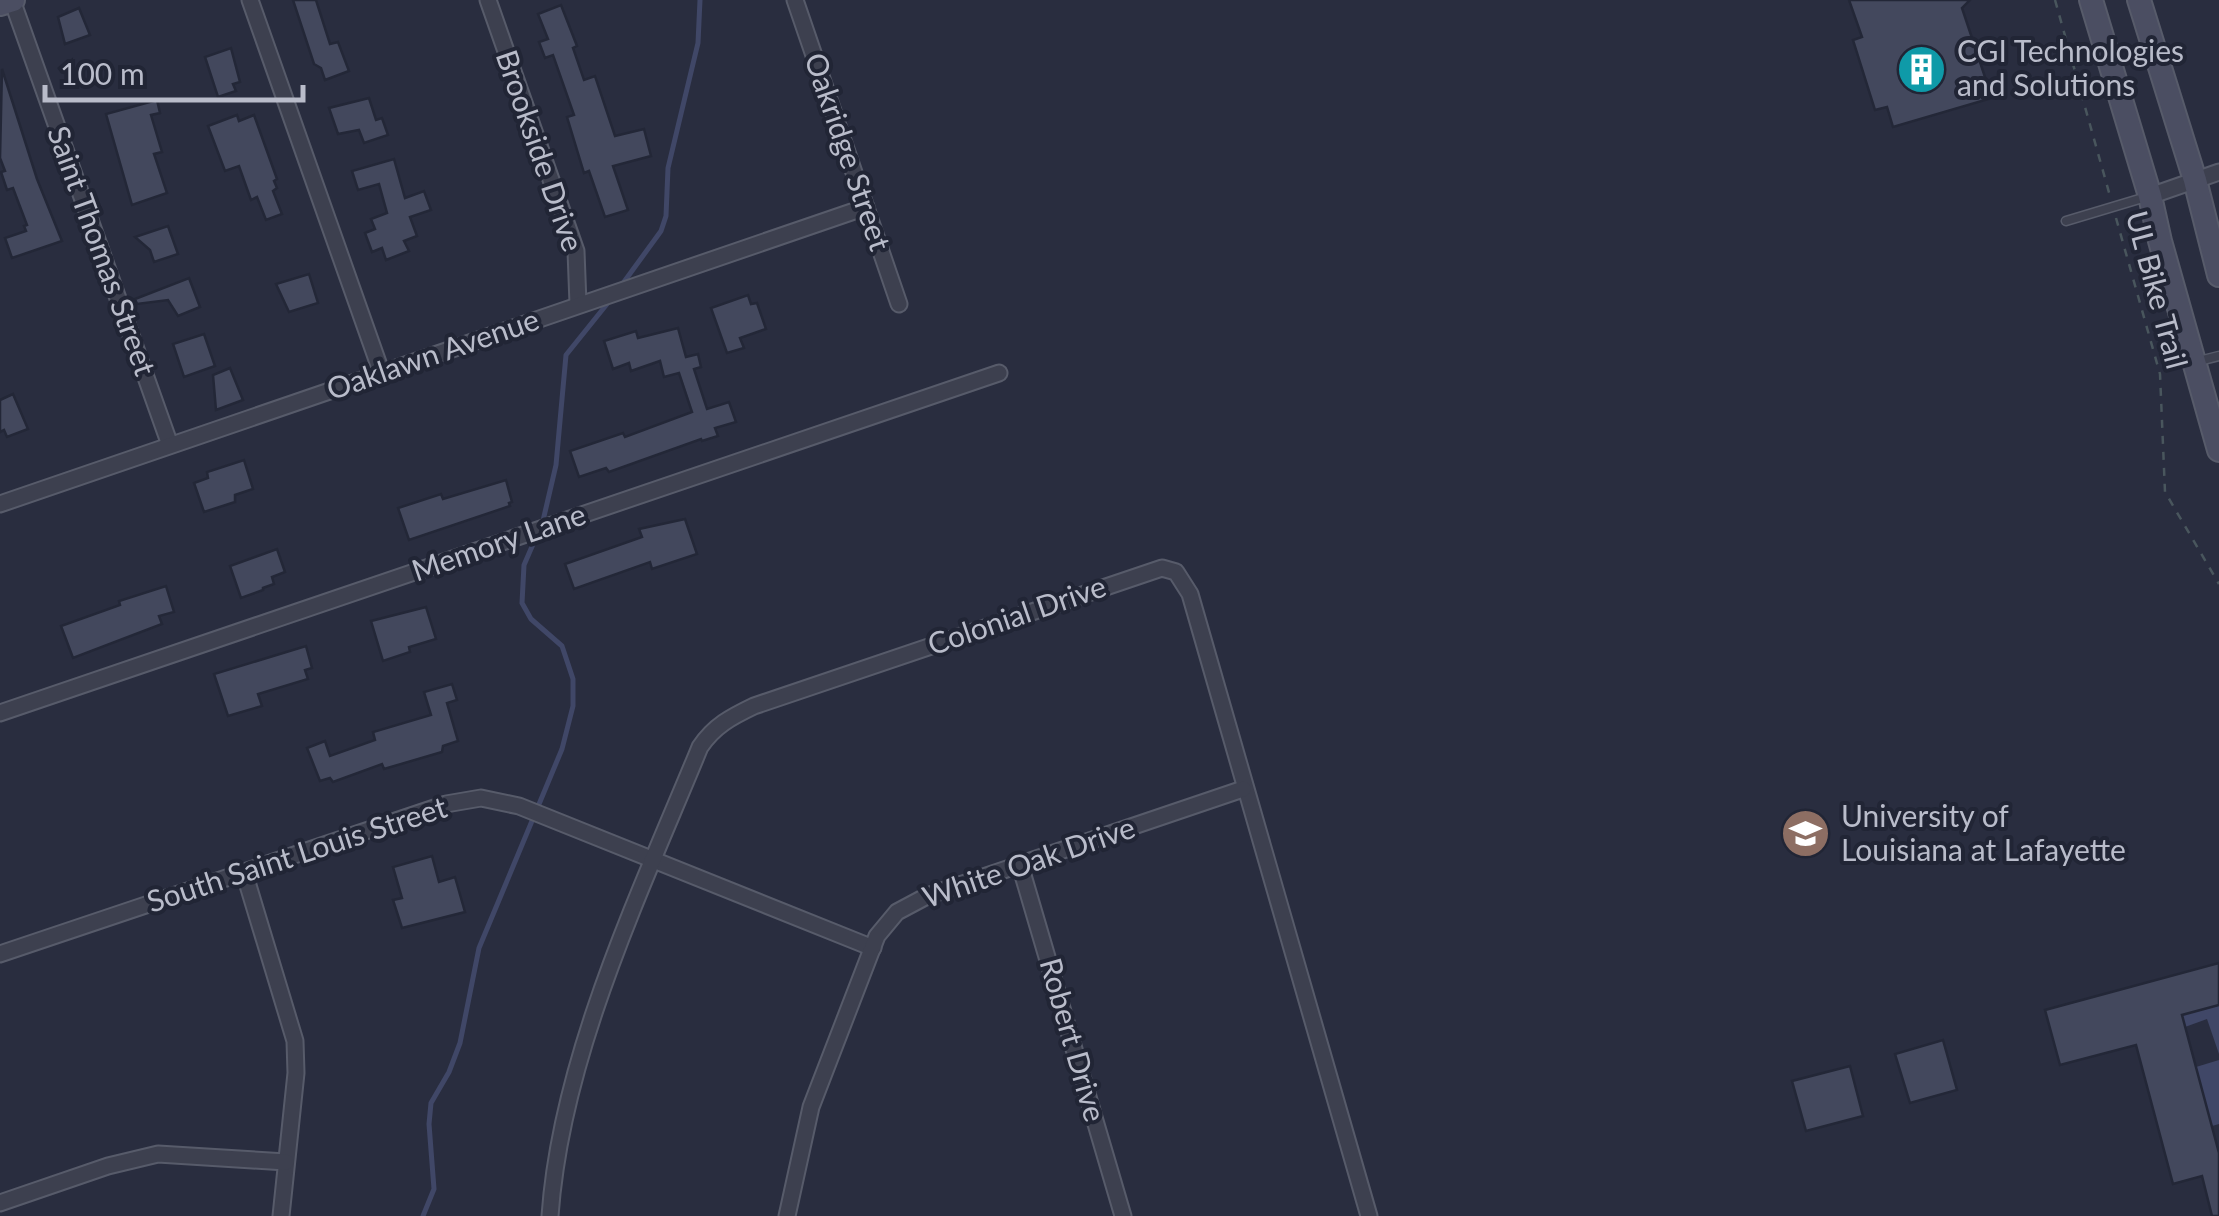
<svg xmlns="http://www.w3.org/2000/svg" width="2219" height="1216" font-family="Lato,sans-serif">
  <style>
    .water { fill: #404767 }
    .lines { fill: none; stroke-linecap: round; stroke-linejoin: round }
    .stream { stroke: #404767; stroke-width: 5 }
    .building { fill: #43485d; stroke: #232737; stroke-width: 2.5 }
    .lane-casing { stroke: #575b6a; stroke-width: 11 }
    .street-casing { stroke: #575b6a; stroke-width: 19 }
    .secondary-casing { stroke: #575b6a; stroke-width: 26 }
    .path { stroke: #49565d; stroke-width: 2.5; stroke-dasharray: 8 8; stroke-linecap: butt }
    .lane { stroke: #3d404f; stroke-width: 8 }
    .street { stroke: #3d404f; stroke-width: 15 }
    .secondary { stroke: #4b4e62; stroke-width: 22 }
    .labels { text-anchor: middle; stroke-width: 8; stroke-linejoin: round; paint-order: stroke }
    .poi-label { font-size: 30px; fill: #b9bcca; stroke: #212535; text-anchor: start }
    .street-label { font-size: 30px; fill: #b9bcca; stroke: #212535 }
  </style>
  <rect width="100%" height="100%" fill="#292d3f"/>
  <g class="water">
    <polygon points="2219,1005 2219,1054 2207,1019 2185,1027 2182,1015"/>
    <polygon points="2219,1060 2219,1124 2212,1126 2196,1067"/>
  </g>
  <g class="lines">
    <g class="stream">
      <polyline points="621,286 661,231 666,216 668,168 698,43 700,0"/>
      <polyline points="542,525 556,465 566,355 611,299"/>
      <polyline points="423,1216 434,1189 429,1124 431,1103 449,1072 460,1043 479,948 562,749 573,706 573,679 562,646 531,619 522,603 524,565 537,535"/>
    </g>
  </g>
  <g class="building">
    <polygon points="293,0 316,0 330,44 338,42 349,71 325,80 321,68 314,64"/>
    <polygon points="1849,0 1970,0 1962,8 1992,98 1893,127 1887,107 1875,110 1853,40 1862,37"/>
    <polygon points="561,5 577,46 573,48 584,80 595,76 615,136 644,129 651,156 613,166 628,210 605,217 589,171 584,173 567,117 574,115 553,55 545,58 539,42 548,39 538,14"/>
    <polygon points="79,8 90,35 65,44 58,17"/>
    <polygon points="231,48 240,82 233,84 236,91 218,97 205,57"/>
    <polygon points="2,69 37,179 62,241 12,258 5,238 26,231 24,226 27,225 13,188 7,190 1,172 5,171 0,158"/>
    <polygon points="369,98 376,120 382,118 388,135 364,143 359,130 338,134 329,108"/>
    <polygon points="157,100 160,113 151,115 162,152 154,154 167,193 132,205 106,114"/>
    <polygon points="237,115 239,121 254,115 277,179 274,181 277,188 273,191 282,214 266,220 257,197 251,200 239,166 225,171 208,126"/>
    <polygon points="394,159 405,198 424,191 431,210 410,217 417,236 404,241 409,251 386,260 382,248 372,252 365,233 375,229 371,219 387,213 379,184 358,190 352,171"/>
    <polygon points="168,226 178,254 154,262 150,250 135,237"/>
    <polygon points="309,274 318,303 289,312 276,284"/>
    <polygon points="189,278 200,307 178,316 168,300 137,304 135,299"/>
    <polygon points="748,295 751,304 757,303 766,329 740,338 744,348 727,353 711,308"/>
    <polygon points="678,328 686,357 698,354 701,367 694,369 707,409 729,402 736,422 715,428 718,436 702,441 701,439 609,472 606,468 579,477 570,451 623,433 625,437 692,412 679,373 664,377 660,361 631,371 629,363 613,369 604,341 636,331 638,338"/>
    <polygon points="204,334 215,366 184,377 173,344"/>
    <polygon points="230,368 243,400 216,410 213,375"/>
    <polygon points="13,394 28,429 7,437 4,430 0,432 0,400"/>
    <polygon points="244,460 253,489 235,495 235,502 204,512 194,483 208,478 207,472"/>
    <polygon points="506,480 512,502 509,503 510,506 409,540 398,508 441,494 443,499"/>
    <polygon points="685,519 697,554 652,569 650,562 574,589 565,564 642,537 639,529"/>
    <polygon points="277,549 285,572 272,577 274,584 263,588 263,590 241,598 230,566"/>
    <polygon points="166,586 174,612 159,616 162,624 73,658 61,626 120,605 119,601"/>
    <polygon points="426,607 436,639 409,647 410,652 383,661 371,621"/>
    <polygon points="306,646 312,668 305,670 308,679 258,694 262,706 228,716 214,674"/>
    <polygon points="452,684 457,700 447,703 458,741 443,746 442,752 384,769 382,764 333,782 330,778 320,781 307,748 325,741 330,756 375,740 373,732 431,715 424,692"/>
    <polygon points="432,856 439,882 455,877 465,912 402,928 393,900 402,898 393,867"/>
    <polygon points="2219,963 2219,1005 2182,1015 2219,1153 2219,1216 2212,1216 2202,1176 2173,1184 2136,1045 2060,1065 2045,1010"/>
    <polygon points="1943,1040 1957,1090 1910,1103 1895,1054"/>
    <polygon points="1850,1066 1863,1116 1806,1131 1792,1081"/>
  </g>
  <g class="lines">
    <defs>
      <g id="lane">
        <polyline points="2066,221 2146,197"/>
        <polyline points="2199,361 2219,356"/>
      </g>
      <g id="street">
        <polyline points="12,0 170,445"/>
        <polyline points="250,0 382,374"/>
        <polyline points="488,0 576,251 578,304"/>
        <polyline points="795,0 899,304"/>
        <polyline points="2150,196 2219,172"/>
        <polyline points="0,504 866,207"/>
        <polyline points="0,713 999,373"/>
        <polyline points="1020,865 1123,1216"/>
        <polyline points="244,872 295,1041 296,1073 281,1216"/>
        <polyline points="0,954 446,804 481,798 519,806 873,948"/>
        <polyline points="0,1203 108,1166 158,1154 286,1162"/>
        <path d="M550,1216c11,-159 90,-323 150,-469 14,-21 31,-30 54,-41l408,-138 14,4 14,22 179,622"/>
        <polyline points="787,1216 811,1107 877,936 897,912 927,896 1243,789"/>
      </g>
      <g id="secondary">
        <polyline points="2091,0 2150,196 2160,241 2219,450"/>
        <polyline points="2139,0 2195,180 2219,275"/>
        <polyline points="0,4 13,0"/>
      </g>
    </defs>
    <use href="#lane" class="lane-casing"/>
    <use href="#street" class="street-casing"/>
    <use href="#secondary" class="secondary-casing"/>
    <g class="path">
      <polyline points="2055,0 2110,196"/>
      <polyline points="2116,218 2160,374 2165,492 2219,584"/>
    </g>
    <use href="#lane" class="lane"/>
    <use href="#street" class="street"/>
    <use href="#secondary" class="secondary"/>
  </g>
  <defs>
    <symbol id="building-disc" viewBox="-11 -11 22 22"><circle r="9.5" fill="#0f9aa8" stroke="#212535"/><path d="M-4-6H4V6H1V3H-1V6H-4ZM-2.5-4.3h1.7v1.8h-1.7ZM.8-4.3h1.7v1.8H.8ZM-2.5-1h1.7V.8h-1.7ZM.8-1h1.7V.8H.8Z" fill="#fff"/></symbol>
    <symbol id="university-disc" viewBox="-11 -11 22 22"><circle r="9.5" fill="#8d6e63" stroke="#212535"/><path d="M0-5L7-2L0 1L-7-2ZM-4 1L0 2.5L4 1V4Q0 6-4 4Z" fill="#fff"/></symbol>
  </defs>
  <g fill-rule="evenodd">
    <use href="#building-disc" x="1894" y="42" width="55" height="55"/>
    <use href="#university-disc" x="1778" y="806" width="55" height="55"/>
  </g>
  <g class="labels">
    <g class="poi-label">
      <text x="1957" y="62">CGI Technologies<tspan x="1957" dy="34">and Solutions</tspan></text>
      <text x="1841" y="827">University of<tspan x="1841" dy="34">Louisiana at Lafayette</tspan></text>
    </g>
    <g class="street-label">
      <text transform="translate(539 151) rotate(71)" y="10">Brookside Drive</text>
      <text transform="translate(847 152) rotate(71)" y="10">Oakridge Street</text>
      <text transform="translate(101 251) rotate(70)" y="10">Saint Thomas Street</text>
      <text transform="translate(2156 290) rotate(75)" y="10">UL Bike Trail</text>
      <text transform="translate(433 355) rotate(-19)" y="10">Oaklawn Avenue</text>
      <text transform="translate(499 543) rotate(-19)" y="10">Memory Lane</text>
      <text transform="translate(1017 616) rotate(-19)" y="10">Colonial Drive</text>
      <text transform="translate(297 855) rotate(-18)" y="10">South Saint Louis Street</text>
      <text transform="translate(1029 863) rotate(-19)" y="10">White Oak Drive</text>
      <text transform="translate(1072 1040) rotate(74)" y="10">Robert Drive</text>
    </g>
  </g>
  <path d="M45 85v15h258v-15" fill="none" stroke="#b9bcca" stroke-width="5"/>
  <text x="60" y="85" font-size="30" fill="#b9bcca" stroke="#212535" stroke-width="8" paint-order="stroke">100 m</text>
</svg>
